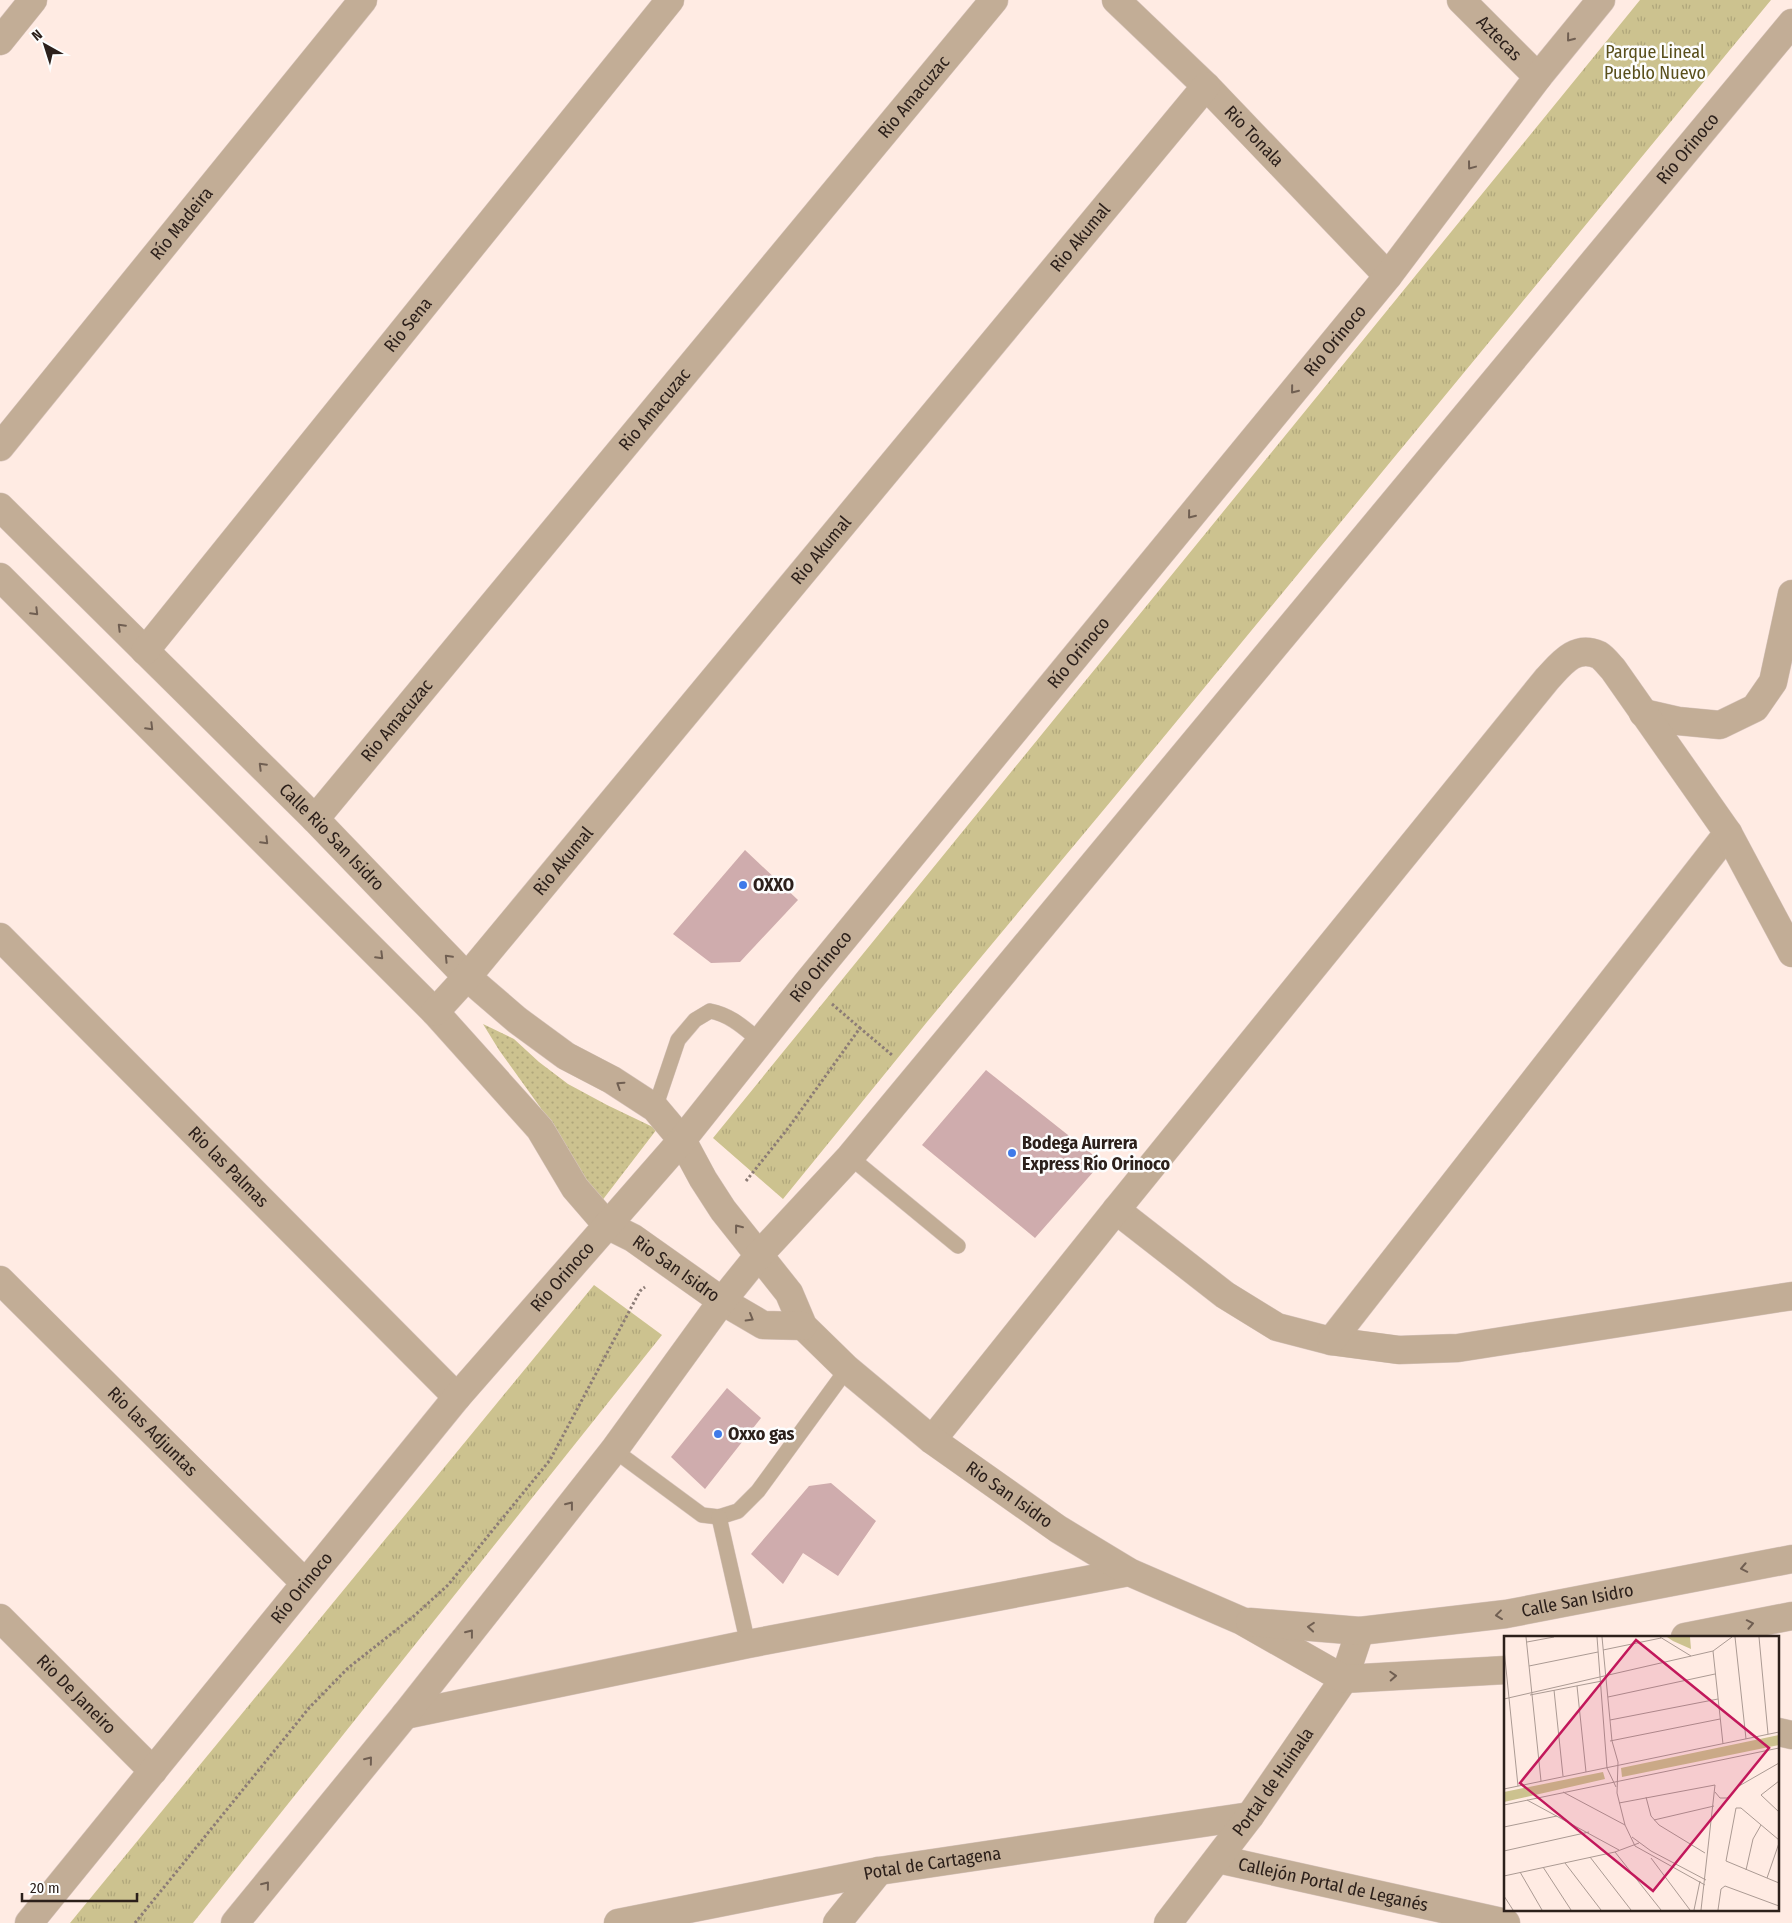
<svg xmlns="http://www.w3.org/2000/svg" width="1792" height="1923" font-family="'Fira Sans Condensed',sans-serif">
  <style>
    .grass { fill: url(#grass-dots) }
    .park { fill: url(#park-tufts) }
    .building { fill: #cfacad }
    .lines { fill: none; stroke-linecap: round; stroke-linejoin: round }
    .service-casing { stroke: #d9c6bf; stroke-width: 16 }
    .minor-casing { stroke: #d9c6bf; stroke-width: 29 }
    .tertiary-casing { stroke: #d9c6bf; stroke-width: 29 }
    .path { stroke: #8c7c76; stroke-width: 3; stroke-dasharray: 2.5 2.5; stroke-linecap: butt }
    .service { stroke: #c2ad96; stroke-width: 15 }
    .minor { stroke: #c2ad96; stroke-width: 28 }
    .tertiary { stroke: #c2ad96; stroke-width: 28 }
    .oneway { stroke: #705f52 }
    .poi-dot { fill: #3f7ae9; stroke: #fdfdfd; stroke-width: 2 }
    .labels { text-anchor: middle; stroke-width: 5; stroke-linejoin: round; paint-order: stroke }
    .street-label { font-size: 18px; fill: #2c201b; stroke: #fdfdfd }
    .park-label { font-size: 18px; fill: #594f1c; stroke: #fdfdfd }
    .poi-label { font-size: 18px; font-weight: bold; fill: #2c201b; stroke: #fdfdfd; text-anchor: start }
    .inset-road { fill: none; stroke: #ab9a93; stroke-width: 1 }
    .view { fill: #c2185b; fill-opacity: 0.15; stroke: #c2185b; stroke-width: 2.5 }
    .inset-edge { fill: none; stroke: #2c201b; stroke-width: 2.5 }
  </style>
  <defs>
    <pattern id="grass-dots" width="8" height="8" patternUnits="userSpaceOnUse" patternTransform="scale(1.25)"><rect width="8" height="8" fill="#ccc28f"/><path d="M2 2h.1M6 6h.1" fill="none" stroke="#afa67b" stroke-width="1.8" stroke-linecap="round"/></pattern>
    <pattern id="park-tufts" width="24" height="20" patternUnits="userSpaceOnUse" patternTransform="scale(1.25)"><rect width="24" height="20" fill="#ccc28f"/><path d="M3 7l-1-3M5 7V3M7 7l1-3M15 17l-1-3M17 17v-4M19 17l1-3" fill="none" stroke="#afa67b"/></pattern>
  </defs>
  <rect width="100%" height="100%" fill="#ffebe3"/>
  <polygon class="grass" points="483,1024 514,1039 539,1062 568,1084 607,1105 657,1129 601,1202 567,1157 540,1107 499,1050"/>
  <g class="park">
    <polygon points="1640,0 1771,0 1111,801 927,1022 783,1199 713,1138"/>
    <polygon points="594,1285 662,1335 193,1923 70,1923"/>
  </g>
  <g class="building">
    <polygon points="745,850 798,900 740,962 711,963 673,934"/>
    <polygon points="986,1070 1102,1162 1035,1238 922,1145"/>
    <polygon points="727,1388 761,1418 705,1489 671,1457"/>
    <polygon points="831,1483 876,1521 838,1576 803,1553 783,1584 751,1554 809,1486"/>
  </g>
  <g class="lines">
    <defs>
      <g id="service">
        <path d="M655,1108l23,-68 17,-20 15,-9c21,4 34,17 50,30"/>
        <polyline points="850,1157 958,1246"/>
        <polyline points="614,1450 702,1515 719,1517 738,1511 758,1491 847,1369"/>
        <polyline points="719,1517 748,1644"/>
      </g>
      <g id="minor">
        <path id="s1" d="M1116,0l90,86 182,190"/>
        <path id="s2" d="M1461,0l77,77"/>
        <polyline points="0,41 33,0"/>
        <path id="s3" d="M0,447l363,-447"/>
        <path id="s4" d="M0,507l315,312 152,158 50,43 49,36 46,24 43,28 27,32"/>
        <polyline points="0,577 435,1012 540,1129 575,1188 607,1225"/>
        <path id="s5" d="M145,651l525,-651"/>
        <polyline points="1643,713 1678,721 1720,725 1755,708 1773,682 1792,594"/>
        <path id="s6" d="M315,819l679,-819"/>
        <path id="s7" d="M0,937l457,460"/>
        <path id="s8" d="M435,1012l32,-35 739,-891"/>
        <polyline points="1116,1210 1225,1295 1277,1327 1331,1341 1399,1350 1458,1348 1792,1296"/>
        <path id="s9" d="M0,1280l305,303"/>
        <polyline points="1331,1341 1728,833"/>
        <path d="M932,1440l184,-230 431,-531c14,-15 28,-35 52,-24 5,3 10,10 14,14l115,164 64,120"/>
        <path id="s10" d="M0,1618l153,153"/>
        <polyline points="405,1715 748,1644 1129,1572"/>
        <polyline points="1778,1732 1792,1735"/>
        <path id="s11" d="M1218,1859l288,64"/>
        <path id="s12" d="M618,1923l261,-52 371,-55"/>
        <polyline points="837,1923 879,1871"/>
        <path id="s13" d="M1168,1923l82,-107 94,-137 16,-48"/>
      </g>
      <g id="tertiary">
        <path id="s14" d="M682,1140l21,39 20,31 66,83 14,33 44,43 85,71 126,89 71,43 113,49 102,58 162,-9"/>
        <path id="s15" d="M607,1225l26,13 89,63 41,24 40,1"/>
        <path id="s16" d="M1250,1622l110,9 146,-17 286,-55"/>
        <polyline points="1685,1637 1792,1616"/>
        <path id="s17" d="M29,1923l428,-526 225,-257 125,-157 581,-707 150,-199 63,-77"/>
        <path id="s18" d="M235,1923l170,-208 209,-265 108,-149 37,-46 91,-98 942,-1134"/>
      </g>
    </defs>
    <use href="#service" class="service-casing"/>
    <use href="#minor" class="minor-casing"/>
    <use href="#tertiary" class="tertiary-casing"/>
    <g class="path">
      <polyline points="832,1004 860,1028"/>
      <polyline points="746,1181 789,1127 860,1028 892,1055"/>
      <polyline points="135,1923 309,1708 348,1668 414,1616 448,1585 550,1460 640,1291 645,1287"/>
    </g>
    <use href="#service" class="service"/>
    <use href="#minor" class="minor"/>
    <use href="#tertiary" class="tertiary"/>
  </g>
  <defs><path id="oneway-chevron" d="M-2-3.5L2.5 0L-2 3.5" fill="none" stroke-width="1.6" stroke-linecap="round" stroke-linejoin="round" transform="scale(1.25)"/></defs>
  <g class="oneway">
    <use href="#oneway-chevron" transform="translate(1570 38) rotate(129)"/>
    <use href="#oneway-chevron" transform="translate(1471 166) rotate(127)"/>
    <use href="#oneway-chevron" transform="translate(1294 390) rotate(129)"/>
    <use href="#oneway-chevron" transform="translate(1191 515) rotate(129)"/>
    <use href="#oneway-chevron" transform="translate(35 612) rotate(45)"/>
    <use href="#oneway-chevron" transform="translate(121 627) rotate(-135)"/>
    <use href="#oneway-chevron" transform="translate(150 727) rotate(45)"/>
    <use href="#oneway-chevron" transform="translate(262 766) rotate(-135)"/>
    <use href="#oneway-chevron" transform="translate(265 841) rotate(45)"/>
    <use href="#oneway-chevron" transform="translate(380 956) rotate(45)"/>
    <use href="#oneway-chevron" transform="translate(448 958) rotate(-134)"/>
    <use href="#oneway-chevron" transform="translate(620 1085) rotate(-147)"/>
    <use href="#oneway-chevron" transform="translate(738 1228) rotate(-128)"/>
    <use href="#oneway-chevron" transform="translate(750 1318) rotate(30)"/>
    <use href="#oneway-chevron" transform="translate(570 1505) rotate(-52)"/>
    <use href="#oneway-chevron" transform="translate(1744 1568) rotate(169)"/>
    <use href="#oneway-chevron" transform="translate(1499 1615) rotate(173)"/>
    <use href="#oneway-chevron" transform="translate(1750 1624) rotate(-11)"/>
    <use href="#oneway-chevron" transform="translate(1311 1627) rotate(-175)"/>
    <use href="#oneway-chevron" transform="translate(470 1633) rotate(-52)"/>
    <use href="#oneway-chevron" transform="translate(1393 1676) rotate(-3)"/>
    <use href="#oneway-chevron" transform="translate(369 1760) rotate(-51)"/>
    <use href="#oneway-chevron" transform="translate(266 1885) rotate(-51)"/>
  </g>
  <g class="poi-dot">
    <circle cx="743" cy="885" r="5"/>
    <circle cx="1012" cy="1153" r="5"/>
    <circle cx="718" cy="1434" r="5"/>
  </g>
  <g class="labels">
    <g class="street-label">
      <text dy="6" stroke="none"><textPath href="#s2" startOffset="54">Aztecas</textPath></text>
      <text dy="6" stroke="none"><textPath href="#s6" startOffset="938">Rio Amacuzac</textPath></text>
      <text dy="6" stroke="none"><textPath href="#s1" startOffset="194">Rio Tonala</textPath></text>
      <text dy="6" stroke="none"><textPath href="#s18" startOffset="2294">Río Orinoco</textPath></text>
      <text dy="6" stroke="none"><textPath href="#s3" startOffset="288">Río Madeira</textPath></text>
      <text dy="6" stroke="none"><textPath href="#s8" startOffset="1008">Rio Akumal</textPath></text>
      <text dy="6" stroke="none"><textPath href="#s5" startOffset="419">Rio Sena</textPath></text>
      <text dy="6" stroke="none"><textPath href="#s17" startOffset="2052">Río Orinoco</textPath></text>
      <text dy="6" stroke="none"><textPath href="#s6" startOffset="532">Rio Amacuzac</textPath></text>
      <text dy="6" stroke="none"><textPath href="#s8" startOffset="602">Rio Akumal</textPath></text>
      <text dy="6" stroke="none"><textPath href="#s17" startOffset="1648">Río Orinoco</textPath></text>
      <text dy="6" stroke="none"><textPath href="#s6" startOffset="128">Rio Amacuzac</textPath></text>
      <text dy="6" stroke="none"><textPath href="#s4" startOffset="468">Calle Rio San Isidro</textPath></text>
      <text dy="6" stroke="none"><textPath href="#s8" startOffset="198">Rio Akumal</textPath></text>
      <text dy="6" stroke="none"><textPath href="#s17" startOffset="1242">Río Orinoco</textPath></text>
      <text dy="6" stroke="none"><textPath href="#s7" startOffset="324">Rio las Palmas</textPath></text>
      <text dy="6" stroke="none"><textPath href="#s15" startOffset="82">Rio San Isidro</textPath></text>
      <text dy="6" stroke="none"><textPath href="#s17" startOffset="838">Río Orinoco</textPath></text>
      <text dy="6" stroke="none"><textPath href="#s9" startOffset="215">Rio las Adjuntas</textPath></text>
      <text dy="6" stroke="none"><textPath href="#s14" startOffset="490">Rio San Isidro</textPath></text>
      <text dy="6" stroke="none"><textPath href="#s17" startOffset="432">Río Orinoco</textPath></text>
      <text dy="6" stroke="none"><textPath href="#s16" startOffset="330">Calle San Isidro</textPath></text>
      <text dy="6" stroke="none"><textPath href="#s10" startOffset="108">Rio De Janeiro</textPath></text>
      <text dy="6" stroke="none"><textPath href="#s13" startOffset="176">Portal de Huinala</textPath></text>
      <text dy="6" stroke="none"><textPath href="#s12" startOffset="320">Potal de Cartagena</textPath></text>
      <text dy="6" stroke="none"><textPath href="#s11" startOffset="118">Callejón Portal de Leganés</textPath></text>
    </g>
    <g class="park-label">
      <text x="1655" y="58">Parque Lineal<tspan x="1655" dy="21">Pueblo Nuevo</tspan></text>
    </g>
    <g class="poi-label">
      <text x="753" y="891">OXXO</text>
      <text x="1022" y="1149">Bodega Aurrera<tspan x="1022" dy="21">Express Río Orinoco</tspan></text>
      <text x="728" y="1440">Oxxo gas</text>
    </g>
  </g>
  <g transform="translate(1504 1636)">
    <rect width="275" height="275" fill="#ffebe3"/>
    <path d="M163,1h23l1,12 -18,-8zM275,99v10l-157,32 -1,-9zM99,136l2,7 -101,23v-10z" fill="#ccc28f"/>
    <path class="inset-road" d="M22,1l15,144M93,1l10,131 9,19M98,1l10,104 6,21 -1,31 8,32 10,21 70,39M156,1l31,19M231,1l11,102M255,1l9,97M23,6l27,-5M0,13l14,137M99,14l58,-12M209,15l10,93M25,30l69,-14M73,50l9,86M50,54l9,86M26,59l72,-14M104,61l107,-23M0,63l209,-48 19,-14M106,84l108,-21M106,105l110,-22M275,145l-18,14 18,17M0,153l275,-57M59,156l62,33M211,156l5,6h7l12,-12 40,-23M142,161l5,19 8,9 46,28M23,164l92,50M115,167l96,-18 -14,125M0,169l275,-57M150,184l60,-14M0,191l53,-11M128,201l19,14 55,29M275,204l-38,-32h-5l-10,53 53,22M0,215l85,-19M111,216l46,58M86,221l41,53M147,222l39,52M61,227l36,47M39,231l28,43M242,234l7,-31 8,-14M16,236l22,38M0,240l111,-24 24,-9M263,242l12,-35M0,260l9,14M190,274l6,-29M214,274l3,-21 4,-3 54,20"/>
    <path class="view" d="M132,4l133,108 -116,143 -133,-108z"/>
    <rect width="275" height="275" class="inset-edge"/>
  </g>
  <g transform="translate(45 45) rotate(321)" stroke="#fdfdfd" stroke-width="4" paint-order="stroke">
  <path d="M0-4L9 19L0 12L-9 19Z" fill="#2c201b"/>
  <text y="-8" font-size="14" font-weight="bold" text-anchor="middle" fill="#2c201b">N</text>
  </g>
  <path d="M22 1893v8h115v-8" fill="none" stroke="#2c201b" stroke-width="2.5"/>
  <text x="30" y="1893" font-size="15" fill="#2c201b" stroke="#fdfdfd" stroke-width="4" paint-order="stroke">20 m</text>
</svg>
